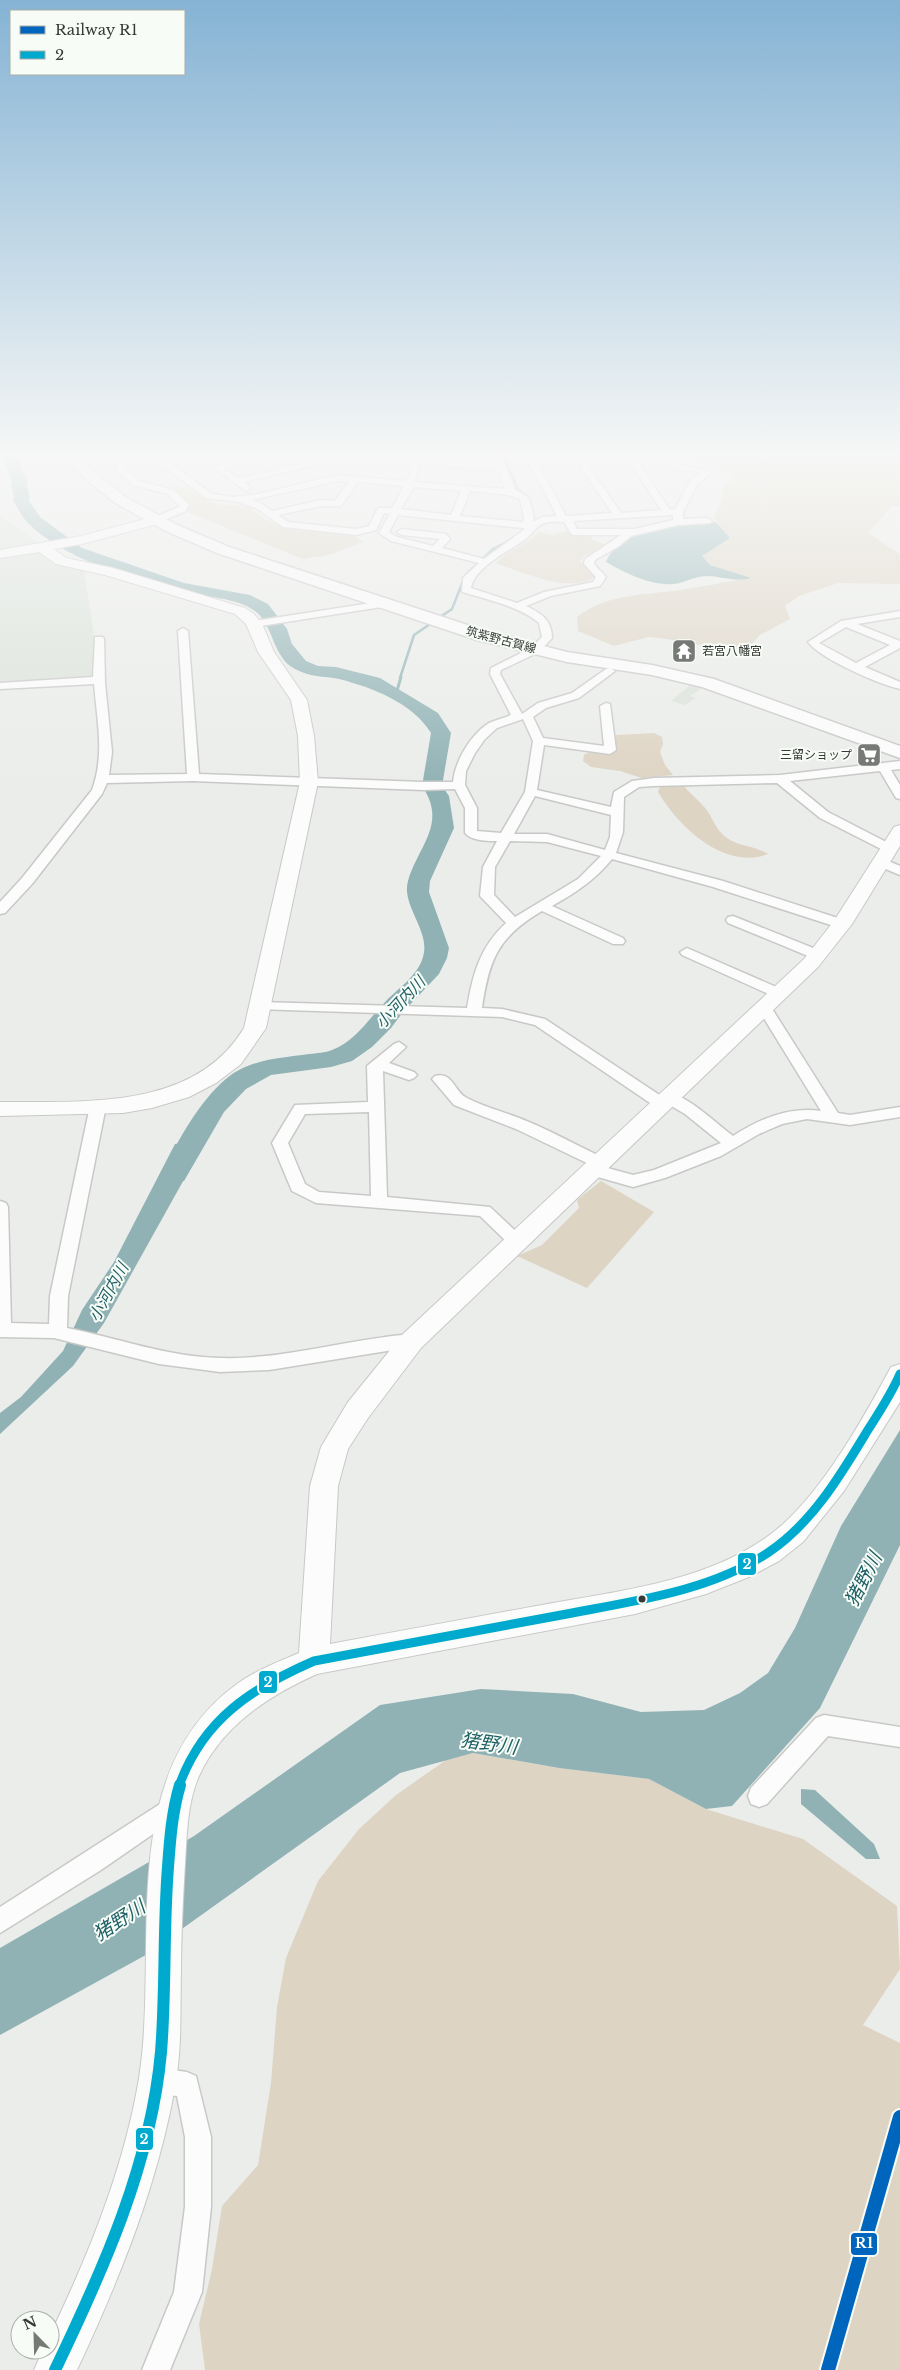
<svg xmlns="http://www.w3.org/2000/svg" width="900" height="2370" font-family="'Libre Baskerville','Noto Sans JP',serif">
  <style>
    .built { fill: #dbe2da }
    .green { fill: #ded4c4 }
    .water { fill: #91b2b5 }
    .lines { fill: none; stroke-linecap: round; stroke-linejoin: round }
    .stream-far1 { stroke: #91b2b5; stroke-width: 2.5 }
    .stream { stroke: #91b2b5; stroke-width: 3 }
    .river { fill: #91b2b5; fill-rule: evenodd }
    .street-casing { stroke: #c8c9c7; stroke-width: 3 }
    .secondary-casing { stroke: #c8c9c7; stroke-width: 2 }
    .primary-casing { stroke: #c8c9c7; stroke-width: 3 }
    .street { fill: #fcfcfc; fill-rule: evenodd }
    .secondary { fill: #fcfcfc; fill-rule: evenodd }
    .primary { fill: #fcfcfc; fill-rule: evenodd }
    .bus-1-far1-casing { stroke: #f7fcf6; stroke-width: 13 }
    .bus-1-casing { stroke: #f7fcf6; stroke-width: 16 }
    .bus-1-far1 { stroke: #00a9ce; stroke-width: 9 }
    .bus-1 { stroke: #00a9ce; stroke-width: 12 }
    .rail-1-casing { stroke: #f7fcf6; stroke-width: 18 }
    .rail-1 { stroke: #0065bd; stroke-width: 14 }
    .bus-dot { fill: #383a38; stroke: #f7fcf6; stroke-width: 2 }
    .labels { text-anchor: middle; stroke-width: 4; stroke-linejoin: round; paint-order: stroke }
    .far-street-label { font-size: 12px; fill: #383a38; stroke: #f7fcf6 }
    .far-poi-label { font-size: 12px; fill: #383a38; stroke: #f7fcf6; text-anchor: start }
    .water-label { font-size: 16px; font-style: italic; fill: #1f6067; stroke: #f7fcf6 }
    .near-water-label { font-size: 19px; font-style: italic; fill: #1f6067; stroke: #f7fcf6 }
    .line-badge { stroke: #f7fcf6; stroke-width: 2 }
    .badge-label { font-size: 14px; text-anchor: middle; font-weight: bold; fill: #fff }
  </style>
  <rect width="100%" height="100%" fill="#ebedea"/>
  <g class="built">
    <polygon points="0,511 2,517 38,542 0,549"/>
    <polygon points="38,551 52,561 84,569 94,636 92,679 0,683 0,556"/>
    <polygon points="690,685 701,689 690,696 696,698 685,705 671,701"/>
  </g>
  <g class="green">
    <path d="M666,453h234v53h-8l-24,27 32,21v30l-62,-1 -39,13 -14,10 5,13 -30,16 -15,16 -9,1 -69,-13 -18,-2 -35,9 -36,-15 -1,-14c28,-22 62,-22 96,-26 25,-3 51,-9 76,-13l-39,-13 -8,-9 27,-18 -15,-20 8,-18 1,-12 8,-7v-5l-11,-9 -19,-3 -7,-7z"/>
    <polygon points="174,485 194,491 215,504 248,506 266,520 294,530 352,534 363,542 329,555 303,559 188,512 187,504 173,489"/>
    <path d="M568,531l22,1 2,8 16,5 -24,11 -4,5 15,16c-28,17 -71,-5 -100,-14 14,-12 31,-19 44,-31l12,3z"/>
    <polygon points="654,733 662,737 663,744 660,752 665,765 673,775 642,778 620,771 591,767 583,761 584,755 591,751 615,752 616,735"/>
    <path d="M684,786c8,10 20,18 26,29 5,10 11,21 22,26 12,6 23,5 36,13 -44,17 -90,-28 -110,-62l2,-5z"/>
    <polygon points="601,1181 654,1212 587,1288 517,1256 542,1245 579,1208 577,1200"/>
    <polygon points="473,1753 559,1768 649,1779 706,1809 803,1839 897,1906 900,1969 863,2025 900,2043 900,2370 205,2370 199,2324 212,2269 222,2206 258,2165 271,2083 277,2007 286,1958 318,1881 359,1829 396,1795 446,1760"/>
  </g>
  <g class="water">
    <path d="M716,522l14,16 -28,18 8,9 41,13c-13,4 -30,-1 -42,-2 -10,0 -18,3 -26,6 -25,8 -56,-8 -77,-20 15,-36 77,-36 110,-40z"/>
    <polygon points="206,1140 104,1323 73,1366 0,1434 0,1413 21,1397 63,1351 82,1310 114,1262 175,1144"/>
    <polygon points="900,1430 900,1545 820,1708 732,1806 706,1809 649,1779 559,1768 473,1753 400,1773 144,1956 0,2035 0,1948 194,1836 380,1705 481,1689 573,1694 641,1712 704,1710 740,1693 768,1673 795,1628 841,1526"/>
    <polygon points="801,1789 815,1790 874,1844 880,1859 866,1859 801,1804"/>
  </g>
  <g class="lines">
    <g class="stream-far1">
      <polyline points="502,453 518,490 528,497 530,502"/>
      <polyline points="400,678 414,635 452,609 465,576 493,549 511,540"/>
    </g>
    <polyline class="stream" points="396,694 401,677"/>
    <path class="river" d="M0,453h14l14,27c-3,8 3,13 1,21l11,16 42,31 102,35 66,12 18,9 19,25 5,15 14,17 12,5 18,1 44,11 58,35 13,20 -9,53 7,10 5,32 -24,53 -1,11 20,56 -2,10 -8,16 -36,38 -12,16 -19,19 -20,14 -21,6 -60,8 -25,14 -22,23 -40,69 -10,2 -10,-2 -4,-7c19,-33 37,-71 67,-96 23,-19 54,-20 82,-24 8,-1 16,-1 23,-4 24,-9 38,-33 55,-50 13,-13 31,-25 36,-43 8,-26 -22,-51 -15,-76 10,-35 40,-57 14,-95l9,-53c-18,-30 -60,-46 -92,-54 -15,-3 -30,-2 -44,-10 -23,-12 -21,-44 -40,-58 -20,-14 -50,-14 -73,-19 -44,-9 -123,-36 -154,-69 -6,-6 -10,-15 -15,-22 2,-8 -3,-13 -1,-21z"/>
    <defs>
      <g id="street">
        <polygon points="269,453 283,453 224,468 238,478 351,453 356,455 244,482 251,488 246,491 213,467"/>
        <path d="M416,453h8l-9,29 90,7 -7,-20 -49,-2 -4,-3 4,-3 47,3 -4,-11h8l15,37 14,8 5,19 -2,5 11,-5 14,-1 -29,-55 19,-8h11l-21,9 29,54 46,-3 -41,-60h8l42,60 40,-3 -34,-52 -17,-3 -1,-2h21l82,19 -15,13 -14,27v7l24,-1 5,3 -2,2 -32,2 -47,11 -12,10 -24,14 -1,4 12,13 -6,9 -49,10 -25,10c15,7 26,14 26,32l-13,14 -38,18 -1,4 22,40 16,-11 34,-10 34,-24 4,-1 5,3 -36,27 -33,10 -13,9 10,21 61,8 -4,-40 6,-3 4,1 6,46 -6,4 -66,-9 -7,45 74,17 3,-15 18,-11 22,-3 126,-3 120,-14v8l-9,1 9,15v14l-4,-1 -16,-27 -90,10 38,31 66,34 1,3 -6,4 -69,-35 -43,-35 -123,3 -15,1 -15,10 -1,35 -7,21 107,28 124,40 2,3 -2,3h-10l-124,-40 -101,-28c-17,21 -37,34 -60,47l71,32 2,3 -2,3h-10l-71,-33c-44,26 -53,48 -60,97l20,1 43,10 116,77 7,-4c24,7 45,29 65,44 26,-17 57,-30 88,-25l-64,-104 2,-3h10l69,109 12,2 50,-8v10l-50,8 -43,-6 -25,5 -23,10 -38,22 -56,22 -32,9 -46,-13 -2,-4 6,-5 -75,-36 -62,-24 -22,-26 3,-3c18,-5 19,16 32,22 19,10 42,15 62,24 26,11 51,25 77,37l2,4 -4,4 29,8 21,-5 67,-27 -36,-29 -17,-10 -7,4 -5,-1 -121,-82 -33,-8 -247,-8 -2,-3 2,-3 5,-1 207,6c6,-35 13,-61 39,-85l-26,-27 3,-29 14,-26c-10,0 -25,0 -32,-8v-25l-10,-19 -32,1 -230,-9 -86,2 -5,11 -70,90 -27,29 -5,1v-12l22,-24 70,-88c13,-35 5,-70 2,-106l-94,5v-6l93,-6 2,-40h8l1,2 1,44 7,69 -3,23 78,-1 -9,-143 5,-3 5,3 11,143 224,8h30c2,-21 18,-48 36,-59 7,-3 15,-5 22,-8l-21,-41 1,-6 40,-20 11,-11 -3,-14c-18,-16 -53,-24 -77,-31l1,-14 16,-15 -88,-22 -12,-8 11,-19 -6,-1 -8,17 -20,5 -73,-8 -27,-19 -18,-6 -32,-4 -50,-37h-16l-16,4v2l15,14 35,9 15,14 -3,7 -27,11h-6v-4l26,-11v-2l-11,-11 -35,-9 -18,-17 2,-7 23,-6 21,1 51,38 20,3 26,-3 80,-19 69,6zM637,460l64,13 -11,8 -15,28 -5,1zM338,481l11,1 -14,19 -14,-1 -49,11 -10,-7 -10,-4zM358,482l46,4 -12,22h-14l-9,18 -13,3 -68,-7 -10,-7 43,-9h20zM413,487l48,4 -10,24 -50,-6zM470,491l39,4 11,4 4,18 -1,5 -63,-6zM398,515l125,13 2,1 -41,30 -42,-11 8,-9 -4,-5 -44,-5 -5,3 5,3 38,4 -7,7 -36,-9 -8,-5zM673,515v5l-38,9h-58l-4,-8zM564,522l7,12 3,1h47l-36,24 -1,5 12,13 -3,5 -49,10 -27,11 -46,-15c4,-22 39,-37 56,-50 6,-5 9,-12 17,-15 6,-2 14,-1 20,-1zM523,719l10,22 -8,51 -24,41 -24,-2v-23l-12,-23 1,-14 9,-18 10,-14 12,-11zM535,796l76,19 -1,22 -5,13 -58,-16h-33zM510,841l37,1 54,14 -23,23 -63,38 -21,-22 1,-28z"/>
        <polygon points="384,601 389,604 388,606 254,627 249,624 254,621"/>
        <path d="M900,611v6l-43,7 43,17v7l-35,19 35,15v7c-22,-5 -79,-30 -92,-47l33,-21zM846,627l44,18 -34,18 -37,-20z"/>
        <polygon points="881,858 900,866 900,875 876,865 875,862"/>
        <polygon points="733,916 823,952 825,955 818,959 813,958 728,923 726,920 728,917"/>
        <polygon points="687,948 783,990 785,993 778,997 773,996 682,955 680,952"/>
        <path d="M399,1042l7,5 -17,16 25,9 3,3 -3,3 -5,2 -26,-9 4,126 103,10 33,31 2,4 -2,4 -6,2 -6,-2 -31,-30 -164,-13 -24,-12 -20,-48 23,-38 73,-3 -1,-36 27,-22zM369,1112l2,84 -52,-4 -14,-8 -17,-41 17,-29z"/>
        <path d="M98,1101l5,1 3,4 -38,190 -1,32c51,10 100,29 153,30 64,2 128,-19 192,-24l6,2 3,5 -3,5 -149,24 -49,2 -61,-8 -105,-26 -54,-1v-136l6,2 2,4 3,116 38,1 1,-28 40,-190 3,-4z"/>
        <polygon points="824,1715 900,1727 900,1747 828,1736 767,1804 759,1807 751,1804 748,1796 751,1788 816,1718"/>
        <polygon points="174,1795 182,1798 185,1806 182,1814 101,1870 0,1933 0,1907"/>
        <polygon points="157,2068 187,2072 196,2076 211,2137 211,2207 202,2292 170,2370 142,2370 174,2292 185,2207 185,2137 177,2096 157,2094 148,2090 144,2081 148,2072"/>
      </g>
      <g id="secondary">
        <path d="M156,516l7,4 -2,3 -79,21 -28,5 12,9 47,10 132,40 9,6 8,10 12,28 33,48 7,36 4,46 -52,246 -25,36 -25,19 -27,14 -37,11 -29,5 -123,3v-14c84,-1 194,9 244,-74l56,-246 -2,-46 -7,-36 -33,-48 -12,-28 -11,-10 -130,-39 -49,-11 -17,-12 -39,6v-8l81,-14z"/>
        <path d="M900,825v21l-48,78 -34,43 -397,381 -53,70 -20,31 -10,37 -8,158c71,-13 141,-26 212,-39 81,-15 176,-24 240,-80 43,-38 82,-108 109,-158l9,-3v38l-56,89 -41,51 -24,19 -30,16 -43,17 -71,20 -318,60c-49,22 -95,52 -118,102 -12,27 -12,59 -14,88 -2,35 -4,70 -4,105 -1,37 1,75 -5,112 -17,101 -56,197 -99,289h-43l9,-20h7v-15c39,-81 74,-167 89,-257 21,-131 -26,-304 98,-394 19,-14 41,-22 62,-31l11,-167 11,-39 27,-45 55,-68 401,-375 30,-38 60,-94z"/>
      </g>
      <polygon id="primary" points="63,453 77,453 95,473 127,498 177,525 229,547 489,632 567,652 652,665 714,679 900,746 900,758 702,687 652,675 567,662 477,640 217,553 166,531 117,504 85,479"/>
    </defs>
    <use href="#street" class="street-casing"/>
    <use href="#secondary" class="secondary-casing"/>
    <use href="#primary" class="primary-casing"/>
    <use href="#street" class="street"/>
    <use href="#secondary" class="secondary"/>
    <use href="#primary" class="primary"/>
    <defs>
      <path id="bus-1-far1" d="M179,1786c24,-67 73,-98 135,-125 81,-15 161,-30 242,-45 70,-14 152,-23 213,-64 43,-29 71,-76 97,-119 12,-19 25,-38 34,-59"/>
      <path id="bus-1" d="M55,2370c48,-100 96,-206 106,-318 5,-61 2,-123 7,-185 2,-28 4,-55 12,-82"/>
    </defs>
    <use href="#bus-1-far1" class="bus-1-far1-casing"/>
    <use href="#bus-1" class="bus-1-casing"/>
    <use href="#bus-1-far1" class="bus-1-far1"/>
    <use href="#bus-1" class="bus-1"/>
    <defs>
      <polyline id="rail-1" points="828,2370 900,2117"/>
    </defs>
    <use href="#rail-1" class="rail-1-casing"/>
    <use href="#rail-1" class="rail-1"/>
  </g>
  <linearGradient id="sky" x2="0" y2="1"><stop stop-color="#85b3d4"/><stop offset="0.58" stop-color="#f6f7f6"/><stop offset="1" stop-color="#f6f7f6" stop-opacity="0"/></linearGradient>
  <rect width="900" height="784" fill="url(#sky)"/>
  <defs>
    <symbol id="temple-square" viewBox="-11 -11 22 22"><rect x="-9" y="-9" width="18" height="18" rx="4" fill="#777976" stroke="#f7fcf6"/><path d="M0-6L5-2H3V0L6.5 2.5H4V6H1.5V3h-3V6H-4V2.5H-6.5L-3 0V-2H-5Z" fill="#fff"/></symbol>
    <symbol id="supermarket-square" viewBox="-11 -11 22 22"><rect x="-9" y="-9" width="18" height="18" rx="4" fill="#777976" stroke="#f7fcf6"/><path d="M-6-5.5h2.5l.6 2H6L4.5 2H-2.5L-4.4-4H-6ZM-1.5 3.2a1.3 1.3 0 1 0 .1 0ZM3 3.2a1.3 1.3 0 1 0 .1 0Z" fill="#fff"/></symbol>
  </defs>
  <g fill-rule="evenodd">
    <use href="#temple-square" x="670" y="637" width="28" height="28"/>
    <use href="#supermarket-square" x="855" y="741" width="28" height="28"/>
  </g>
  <circle class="bus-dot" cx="642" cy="1599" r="4.5"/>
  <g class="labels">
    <g class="far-street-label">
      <text transform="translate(501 640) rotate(15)" y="4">筑紫野古賀線</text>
    </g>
    <g class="far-poi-label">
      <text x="702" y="655">若宮八幡宮</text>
      <text x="852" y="759" text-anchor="end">三留ショップ</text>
    </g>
    <g class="water-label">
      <text transform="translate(400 1002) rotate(-47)" y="6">小河内川</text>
      <text transform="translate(108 1292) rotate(-61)" y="6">小河内川</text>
    </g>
    <g class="near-water-label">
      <text transform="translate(863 1579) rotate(-63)" y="7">猪野川</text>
      <text transform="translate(489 1743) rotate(8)" y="7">猪野川</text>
      <text transform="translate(119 1920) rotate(-33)" y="7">猪野川</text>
    </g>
  </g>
  <g class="line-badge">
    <rect x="737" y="1552" width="20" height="24" rx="5" fill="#00a9ce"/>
    <rect x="258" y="1670" width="20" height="24" rx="5" fill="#00a9ce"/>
    <rect x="135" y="2127" width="19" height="24" rx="5" fill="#00a9ce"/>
    <rect x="850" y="2232" width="28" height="24" rx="5" fill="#0065bd"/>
  </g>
  <g class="badge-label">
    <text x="747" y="1569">2</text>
    <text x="268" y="1687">2</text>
    <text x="144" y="2144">2</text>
    <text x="864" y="2248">R1</text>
  </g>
  <rect x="10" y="10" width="175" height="65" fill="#f7fcf6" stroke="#abaeaa"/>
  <rect x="20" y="26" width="25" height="8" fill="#0065bd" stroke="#abaeaa"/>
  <text x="55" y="35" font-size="15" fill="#383a38">Railway R1</text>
  <rect x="20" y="51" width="25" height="8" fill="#00a9ce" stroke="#abaeaa"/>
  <text x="55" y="60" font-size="15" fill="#383a38">2</text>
  <g transform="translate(35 2335) rotate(337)"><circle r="24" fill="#f7fcf6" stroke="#abaeaa"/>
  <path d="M0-4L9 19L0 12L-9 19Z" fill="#777976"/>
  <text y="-8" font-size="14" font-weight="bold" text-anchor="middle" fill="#383a38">N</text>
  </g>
</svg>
